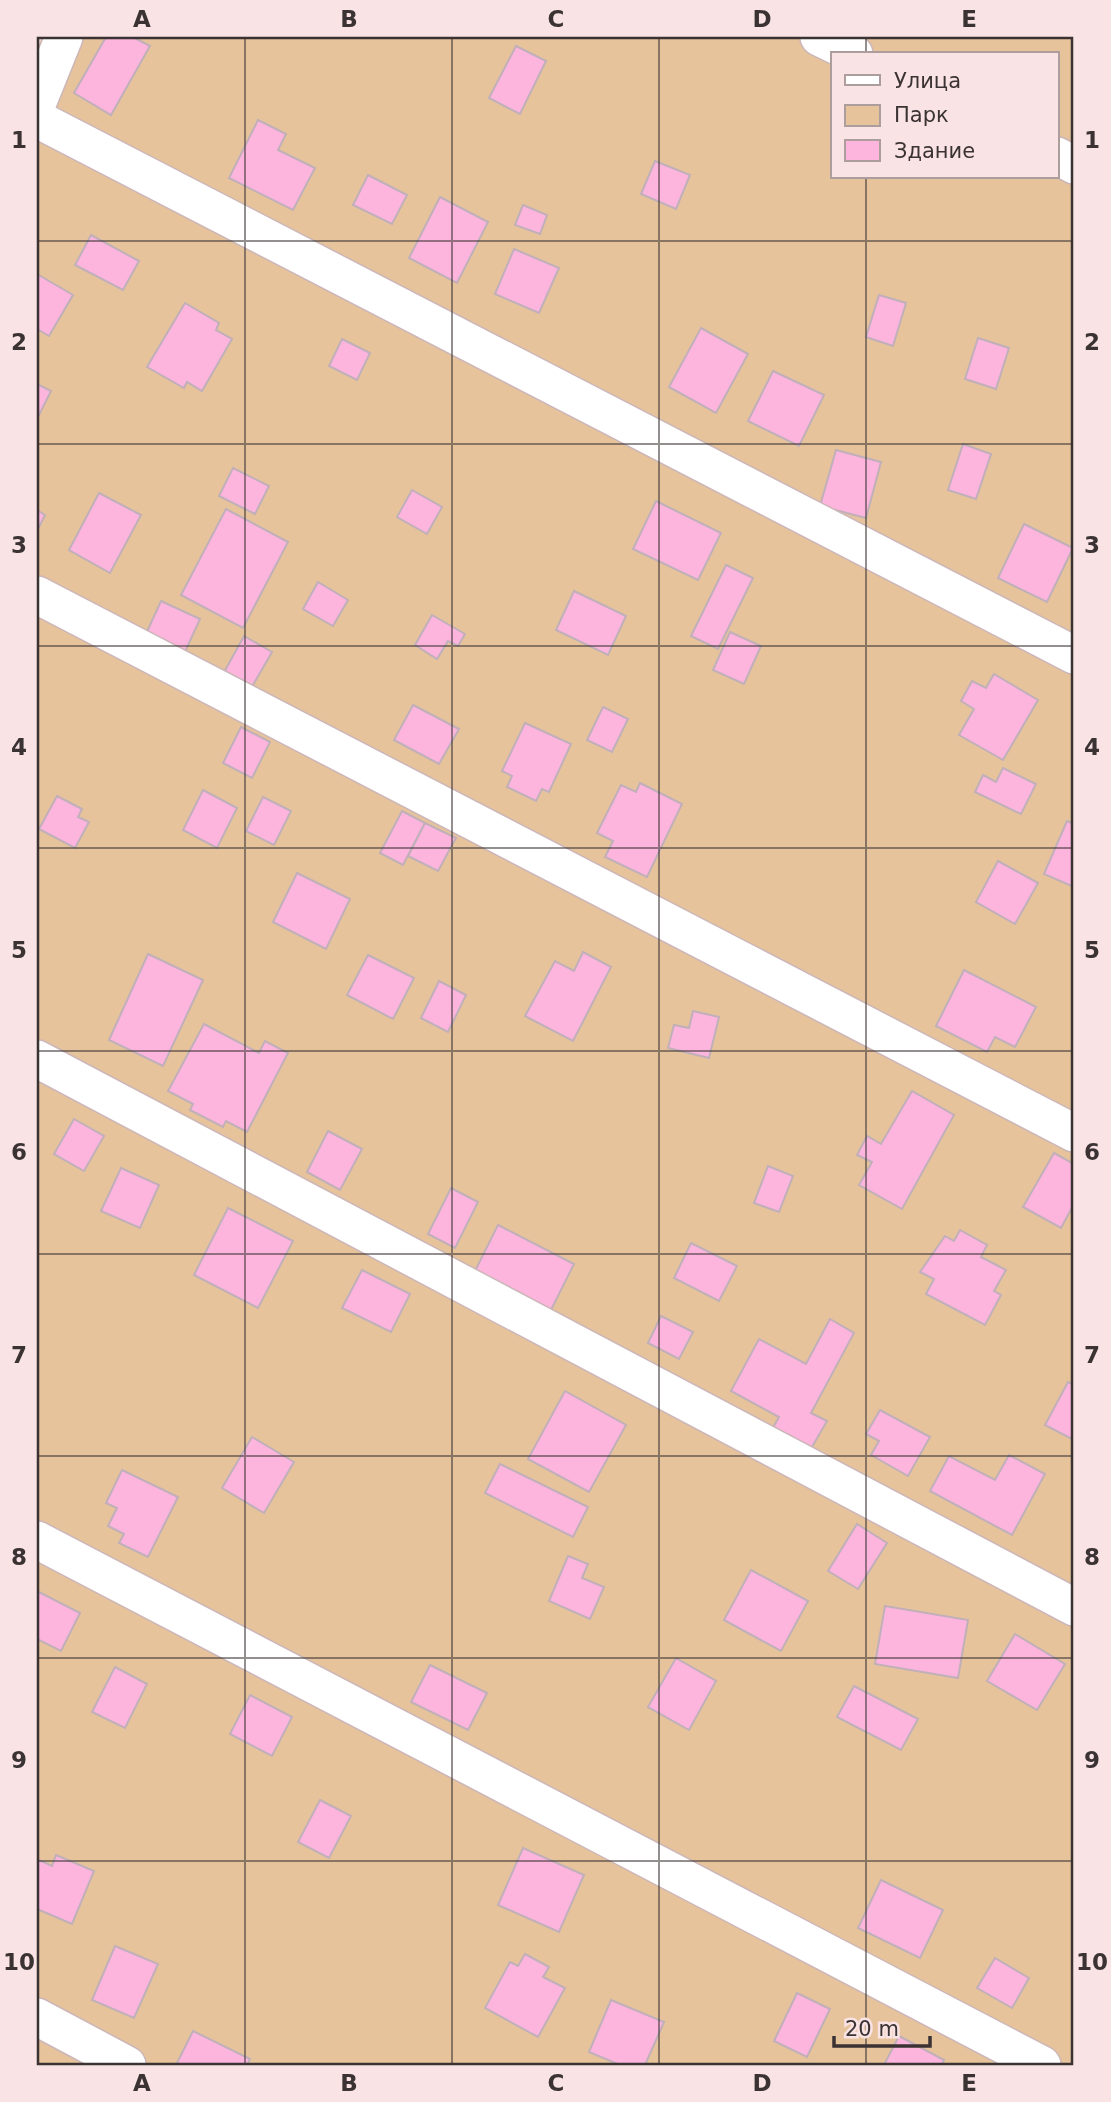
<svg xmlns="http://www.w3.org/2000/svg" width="1111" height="2102" font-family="'DejaVu Sans',sans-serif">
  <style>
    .green { fill: #e7c39c; fill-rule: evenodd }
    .building { fill: #fdb5de; stroke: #c1afb9; stroke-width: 2 }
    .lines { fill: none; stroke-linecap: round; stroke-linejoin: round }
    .minor-casing { stroke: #ccb6b8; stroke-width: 40 }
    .minor { stroke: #fff; stroke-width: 37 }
    .grid { fill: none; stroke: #3b3333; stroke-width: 2; stroke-opacity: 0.55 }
    .neatline { fill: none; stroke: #3b3333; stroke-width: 2.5 }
    .grid-label { font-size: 23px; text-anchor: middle; font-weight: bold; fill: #3b3333 }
  </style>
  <rect width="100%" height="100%" fill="#f9e3e4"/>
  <path class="green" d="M42,37h1032v2028h-1037v-2016zM833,54h224v123h-224z"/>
  <g class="building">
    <polygon points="106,37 133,37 150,46 111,115 74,93"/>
    <polygon points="516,46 546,61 520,114 489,98"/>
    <polygon points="258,120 286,134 278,150 315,168 293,210 229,178"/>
    <polygon points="655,161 690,175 676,209 641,194"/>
    <polygon points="368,175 407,195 392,224 353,205"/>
    <polygon points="440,197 488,222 457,283 409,258"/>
    <polygon points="523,205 547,215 540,234 515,225"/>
    <polygon points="91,235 139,261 123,290 75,265"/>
    <polygon points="514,249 559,268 539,313 495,294"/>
    <polygon points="37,274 73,295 49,336 37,329"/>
    <polygon points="879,295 906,303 893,346 866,337"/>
    <polygon points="185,303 219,323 216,330 232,339 202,391 187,382 184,388 147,367"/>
    <polygon points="701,328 748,354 716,413 669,387"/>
    <polygon points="978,338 1009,348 996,389 965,379"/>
    <polygon points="342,339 370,353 357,380 329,366"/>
    <polygon points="773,371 824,395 799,446 748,421"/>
    <polygon points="37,384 51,391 37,419"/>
    <polygon points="963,444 991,454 976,499 948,490"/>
    <polygon points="836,450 881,462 866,518 820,506"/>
    <polygon points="233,468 269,486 255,514 219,496"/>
    <polygon points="412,490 442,507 427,534 397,517"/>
    <polygon points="99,493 141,515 110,573 69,550"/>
    <polygon points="656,501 721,533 698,580 633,549"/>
    <polygon points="226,509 288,542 243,628 181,595"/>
    <polygon points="37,510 45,515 37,531"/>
    <polygon points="1024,524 1073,548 1047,602 998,578"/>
    <polygon points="726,565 753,578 718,649 691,636"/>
    <polygon points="318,582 348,600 333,626 303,609"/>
    <polygon points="574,591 626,616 608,655 556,630"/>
    <polygon points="161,601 200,619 184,654 145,636"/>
    <polygon points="432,615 465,634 458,646 448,641 437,659 415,645"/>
    <polygon points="730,632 761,646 744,684 713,670"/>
    <polygon points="244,636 272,652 249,692 222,676"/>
    <polygon points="994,674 1038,700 1003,760 959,735 974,709 961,701 972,681 986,688"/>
    <polygon points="413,705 459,729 439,764 394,740"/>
    <polygon points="603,707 628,719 612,752 587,740"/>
    <polygon points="525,723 571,744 549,792 542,789 536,801 507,787 512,776 502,771"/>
    <polygon points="241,727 270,742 252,778 223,763"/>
    <polygon points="1003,768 1036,784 1021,814 975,792 983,775 996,782"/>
    <polygon points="640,783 682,804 647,877 605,857 613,841 597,833 621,785 636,792"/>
    <polygon points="203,790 237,808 217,848 183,830"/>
    <polygon points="57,796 82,809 78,817 89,822 75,848 39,829"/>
    <polygon points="263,797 291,811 274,845 246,831"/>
    <polygon points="402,811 425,823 403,865 380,853"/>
    <polygon points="1067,821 1074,824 1074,887 1044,874"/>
    <polygon points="425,823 456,838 438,871 408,856"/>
    <polygon points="998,861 1038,883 1015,924 976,902"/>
    <polygon points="297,873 350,899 326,949 273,922"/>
    <polygon points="583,952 611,967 573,1041 525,1016 555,961 574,971"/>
    <polygon points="148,954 203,980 163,1066 109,1040"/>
    <polygon points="368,955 414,978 393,1019 347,995"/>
    <polygon points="964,970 1036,1007 1015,1047 995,1037 987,1052 936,1026"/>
    <polygon points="439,981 466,995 448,1032 421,1018"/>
    <polygon points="693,1011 719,1017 709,1058 668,1048 674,1025 689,1028"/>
    <polygon points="204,1024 259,1053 265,1041 288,1053 247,1132 226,1121 223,1127 190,1110 193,1104 168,1091"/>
    <polygon points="912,1091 954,1115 902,1209 859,1185 872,1162 857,1155 867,1136 881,1144"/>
    <polygon points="74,1119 104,1136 84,1171 54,1154"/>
    <polygon points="328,1131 362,1149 340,1190 307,1172"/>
    <polygon points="1054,1153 1074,1164 1074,1204 1061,1228 1023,1207"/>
    <polygon points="768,1166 793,1176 779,1212 754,1203"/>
    <polygon points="121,1168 159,1185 140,1228 101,1211"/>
    <polygon points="451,1188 478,1202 455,1248 428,1234"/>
    <polygon points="228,1208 293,1241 258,1308 194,1275"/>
    <polygon points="498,1225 574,1264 549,1314 473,1275"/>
    <polygon points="960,1230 987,1245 981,1257 1006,1270 994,1291 1001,1295 985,1325 926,1294 934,1279 920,1272 945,1236 954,1241"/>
    <polygon points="691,1243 737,1266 719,1301 674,1278"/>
    <polygon points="362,1270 410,1294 391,1332 342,1308"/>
    <polygon points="661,1316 693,1332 679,1359 648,1343"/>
    <polygon points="830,1319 854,1333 811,1413 827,1421 808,1454 770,1433 779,1417 731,1391 759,1339 806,1364"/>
    <polygon points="1068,1382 1074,1385 1074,1440 1045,1425"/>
    <polygon points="565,1391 626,1425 589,1492 528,1459"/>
    <polygon points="880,1410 930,1437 908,1476 871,1455 879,1441 866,1434"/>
    <polygon points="252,1437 294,1462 264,1513 222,1488"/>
    <polygon points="1009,1455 1045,1474 1012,1535 930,1491 949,1456 995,1480"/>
    <polygon points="500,1464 588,1507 573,1537 485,1493"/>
    <polygon points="122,1470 178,1497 148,1557 119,1543 124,1534 108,1526 117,1508 106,1503"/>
    <polygon points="857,1524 887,1543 858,1589 828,1571"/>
    <polygon points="568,1556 588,1564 582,1578 604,1587 590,1619 549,1601"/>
    <polygon points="751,1570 808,1601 781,1651 724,1620"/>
    <polygon points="37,1591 80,1613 61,1651 37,1639"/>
    <polygon points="885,1606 968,1620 958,1678 875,1664"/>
    <polygon points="1015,1634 1065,1664 1037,1710 987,1681"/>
    <polygon points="676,1658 716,1681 689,1730 648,1707"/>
    <polygon points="430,1665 487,1693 468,1730 411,1702"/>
    <polygon points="115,1667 147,1684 125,1728 92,1712"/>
    <polygon points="854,1686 918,1719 901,1750 837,1717"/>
    <polygon points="250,1695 292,1717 272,1756 230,1734"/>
    <polygon points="320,1800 351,1816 329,1858 298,1842"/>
    <polygon points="523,1848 584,1875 559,1932 498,1905"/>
    <polygon points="56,1855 94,1871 72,1924 37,1909 37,1859 52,1866"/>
    <polygon points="881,1880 943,1910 920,1958 858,1928"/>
    <polygon points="115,1946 158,1964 134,2018 92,2000"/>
    <polygon points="525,1954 549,1967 543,1977 565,1988 538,2037 485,2008 510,1962 518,1966"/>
    <polygon points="995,1958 1029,1978 1012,2008 977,1988"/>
    <polygon points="797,1993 830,2009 807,2057 774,2041"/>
    <polygon points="611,2000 664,2022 645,2065 620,2065 589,2052"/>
    <polygon points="193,2031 250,2059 247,2065 176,2065"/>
    <polygon points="899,2036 944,2060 942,2065 884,2065"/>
  </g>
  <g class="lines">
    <defs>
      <g id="minor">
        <polyline points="819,37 854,54"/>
        <polyline points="37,104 64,37"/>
        <polyline points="37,119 1074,655"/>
        <polyline points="1057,156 1074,165"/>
        <polyline points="37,595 1074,1133"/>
        <polyline points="37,1059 1074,1607"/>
        <polyline points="37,1540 1042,2065"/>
        <polyline points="37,2017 127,2065"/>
      </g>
    </defs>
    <use href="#minor" class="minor-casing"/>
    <use href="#minor" class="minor"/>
  </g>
  <path class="grid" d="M245,37v2028M452,37v2028M659,37v2028M866,37v17M866,177v1888M37,241h1037M37,444h1037M37,646h1037M37,848h1037M37,1051h1037M37,1254h1037M37,1456h1037M37,1658h1037M37,1861h1037"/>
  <rect width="1111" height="2102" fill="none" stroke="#f9e3e4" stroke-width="77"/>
  <rect x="831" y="52" width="228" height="126" fill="#f9e3e4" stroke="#ad9d9d" stroke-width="2"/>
  <rect x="845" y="75" width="35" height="10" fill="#ffffff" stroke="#ad9d9d" stroke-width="2"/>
  <text x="894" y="88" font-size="21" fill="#3b3333">Улица</text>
  <rect x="845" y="105" width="35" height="21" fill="#e7c39c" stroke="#ad9d9d" stroke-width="2"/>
  <text x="894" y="122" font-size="21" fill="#3b3333">Парк</text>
  <rect x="845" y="140" width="35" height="21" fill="#fdb5de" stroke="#ad9d9d" stroke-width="2"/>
  <text x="894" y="158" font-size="21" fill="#3b3333">Здание</text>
  <path d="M834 2036v10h96v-10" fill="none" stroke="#3b3333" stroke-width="3.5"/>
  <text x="845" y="2036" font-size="21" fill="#3b3333" stroke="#f9e3e4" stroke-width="5" paint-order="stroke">20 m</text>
  <rect x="38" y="38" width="1034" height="2026" class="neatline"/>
  <g class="grid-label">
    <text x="142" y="27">A</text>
    <text x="349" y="27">B</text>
    <text x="556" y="27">C</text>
    <text x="762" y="27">D</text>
    <text x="969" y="27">E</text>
    <text x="19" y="148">1</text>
    <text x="1092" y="148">1</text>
    <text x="19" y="350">2</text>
    <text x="1092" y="350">2</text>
    <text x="19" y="553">3</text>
    <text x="1092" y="553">3</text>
    <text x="19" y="755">4</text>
    <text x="1092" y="755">4</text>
    <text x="19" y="958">5</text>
    <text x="1092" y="958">5</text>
    <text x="19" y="1160">6</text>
    <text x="1092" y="1160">6</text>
    <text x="19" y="1363">7</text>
    <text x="1092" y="1363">7</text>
    <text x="19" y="1565">8</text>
    <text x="1092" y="1565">8</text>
    <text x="19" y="1768">9</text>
    <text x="1092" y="1768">9</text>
    <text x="19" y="1970">10</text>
    <text x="1092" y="1970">10</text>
    <text x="142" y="2091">A</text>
    <text x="349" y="2091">B</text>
    <text x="556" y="2091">C</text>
    <text x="762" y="2091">D</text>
    <text x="969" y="2091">E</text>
  </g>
</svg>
